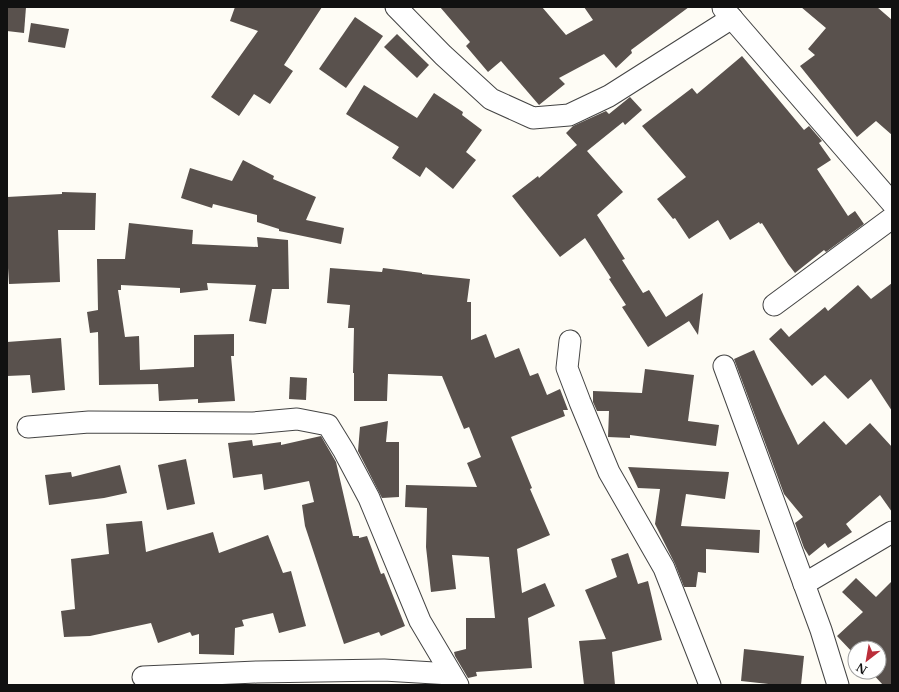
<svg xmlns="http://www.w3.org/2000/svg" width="899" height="692" font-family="'Libre Baskerville',serif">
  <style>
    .building { fill: #59514d }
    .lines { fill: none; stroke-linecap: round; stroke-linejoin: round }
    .minor-casing { stroke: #444; stroke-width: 23 }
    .minor { stroke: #fff; stroke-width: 21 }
  </style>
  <rect width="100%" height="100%" fill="#fefcf5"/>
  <g class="building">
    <polygon points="7,7 26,7 24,33 7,31"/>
    <polygon points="235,7 322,7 284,65 293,71 270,104 254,94 239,116 211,97 258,31 230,21"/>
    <polygon points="440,7 542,7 566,35 593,20 584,7 689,7 631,50 632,53 616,68 604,54 559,78 565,84 539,105 501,61 488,72 466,46 470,42"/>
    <polygon points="801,7 877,7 892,20 892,135 876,121 857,137 800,66 815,55 808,49 826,28"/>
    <polygon points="355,17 383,36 346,88 319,69"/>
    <polygon points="31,23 69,29 65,48 28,42"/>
    <polygon points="397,34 429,65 417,78 384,47"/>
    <polygon points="742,56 804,130 809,126 822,141 819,143 831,160 817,169 848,216 855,211 864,224 826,252 824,250 795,273 788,264 762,223 760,224 759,222 730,240 718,220 689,239 675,218 673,219 657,199 686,177 642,126 692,88 697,94"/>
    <polygon points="364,85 417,118 434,93 463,112 462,115 482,130 466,152 476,160 453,189 426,167 420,177 392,158 399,147 346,114"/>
    <polygon points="630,97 642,110 625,125 623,122 587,151 623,192 597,215 625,259 622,260 643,293 649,290 666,317 703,293 698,335 689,321 648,347 622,307 626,305 609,279 611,278 585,238 560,257 512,196 538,176 539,178 577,145 566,133 573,126 606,111 609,114"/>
    <polygon points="243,160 274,176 273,179 316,197 306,220 344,228 341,244 279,231 279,229 257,222 257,215 213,204 212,208 181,198 190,168 232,181"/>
    <polygon points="62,192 96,193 95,230 58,230 60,282 9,284 7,252 7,197 62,194"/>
    <polygon points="129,223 193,230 192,244 258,247 257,237 288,240 289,289 272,289 266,324 249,321 256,285 207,283 208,290 180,293 180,288 121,285 121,290 118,290 125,337 139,336 140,370 194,367 194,335 234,334 234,356 231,356 235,401 198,403 198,399 159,401 158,384 99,385 98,332 90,333 87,312 98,310 97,259 125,259"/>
    <polygon points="330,268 382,272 383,268 422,273 422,274 470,279 467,302 471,302 471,340 486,334 495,358 519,348 530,376 538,373 547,395 560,389 568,410 563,410 565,416 511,437 532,488 530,489 550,535 517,549 522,593 545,583 555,606 528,618 532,668 476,672 477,676 468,678 455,656 454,652 466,649 466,618 495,618 489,557 452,555 456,589 431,592 426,547 427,508 405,507 406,485 477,487 467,463 481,457 469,427 464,429 442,376 388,374 387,401 354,401 354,373 353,373 354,328 348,328 350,305 327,303"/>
    <polygon points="892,283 892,411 871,379 848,399 825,375 812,386 769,339 781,328 789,337 825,307 828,311 858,285 871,299"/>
    <polygon points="61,338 65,390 32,393 30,375 7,376 7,342"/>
    <polygon points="754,350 782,412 798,445 824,421 846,445 870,423 892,447 892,512 880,495 846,524 852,532 828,548 825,543 809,556 804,548 795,523 803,517 784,494 734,359"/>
    <polygon points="645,369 694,375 688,421 719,425 716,446 630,435 630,438 608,437 609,411 597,411 593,402 593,391 642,393"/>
    <polygon points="290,377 307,378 306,400 289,399"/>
    <polygon points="388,421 386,442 399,442 399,497 382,498 358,451 360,427"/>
    <polygon points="321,436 336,462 353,536 359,536 359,538 367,536 381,574 384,573 405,626 381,636 379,632 344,644 305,526 302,505 314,502 309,481 264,490 262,474 233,478 228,443 252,440 253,446 281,442 281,445"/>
    <polygon points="186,459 195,504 167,510 158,465"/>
    <polygon points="120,465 127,493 104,498 49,505 45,475 71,472 72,477"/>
    <polygon points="628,467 729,472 725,499 686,494 681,526 760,530 759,553 706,549 706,573 698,572 696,587 684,587 675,564 655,524 660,489 638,488"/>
    <polygon points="142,521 146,552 213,532 219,553 268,535 283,573 291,571 306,626 279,633 273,613 242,620 244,626 235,628 234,655 199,654 199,634 192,636 190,632 158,643 151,623 90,636 64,637 61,611 75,609 71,559 109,554 106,524"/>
    <polygon points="628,553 638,584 648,581 662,640 612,652 615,685 584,685 579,641 606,639 585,590 617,577 611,559"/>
    <polygon points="856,578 876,597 892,581 892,685 883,685 871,672 879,672 879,648 855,648 855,655 837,636 863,612 842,592"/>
    <polygon points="744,649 804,656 801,685 777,685 741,681"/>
  </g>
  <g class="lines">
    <defs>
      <g id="minor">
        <polyline points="396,7 443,55 491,99 533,118 569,115 609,96 732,18"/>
        <polyline points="723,8 892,203"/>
        <polyline points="774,305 892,218"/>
        <polyline points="570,341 567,368 580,402 609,472 664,568 710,685"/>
        <polyline points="724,366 821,630 838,685"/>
        <polyline points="28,427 89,422 253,423 297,419 328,425 344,451 369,498 420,621 458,685"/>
        <polyline points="804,584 892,532"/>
        <polyline points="143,677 257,672 384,670 451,674"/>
      </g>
    </defs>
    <use href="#minor" class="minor-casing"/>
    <use href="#minor" class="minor"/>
  </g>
  <rect width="899" height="692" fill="none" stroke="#111111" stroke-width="16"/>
  <g transform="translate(867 660) rotate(211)"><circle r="19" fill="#ffffff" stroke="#a0a0a0"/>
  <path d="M0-3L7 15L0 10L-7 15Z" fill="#bb2e3a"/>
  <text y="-6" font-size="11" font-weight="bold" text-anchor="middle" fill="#111111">N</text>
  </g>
</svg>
